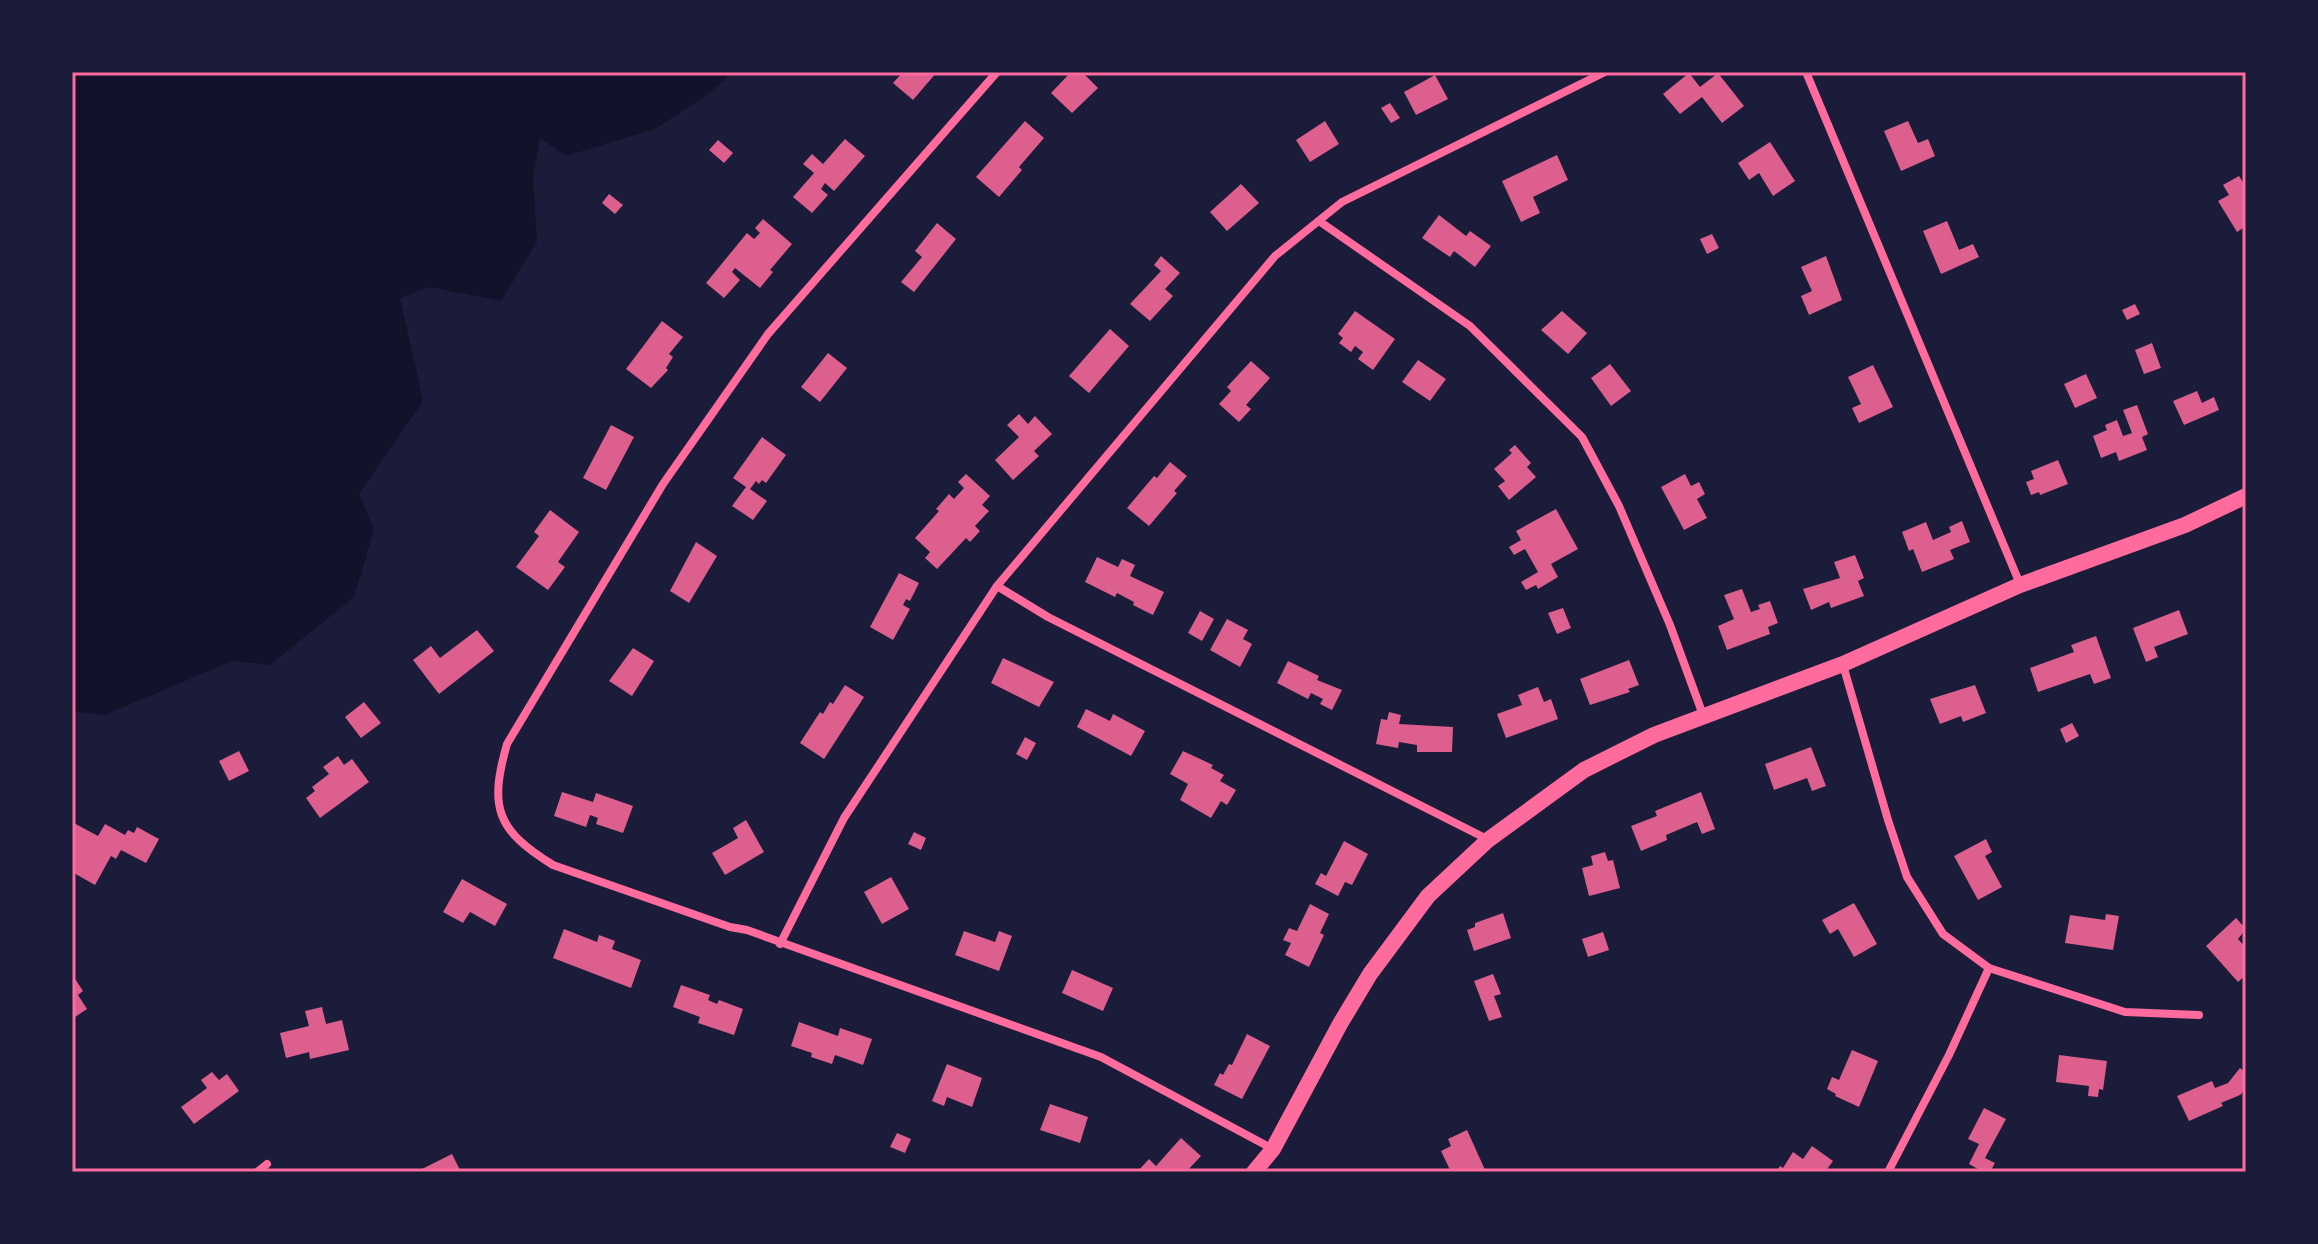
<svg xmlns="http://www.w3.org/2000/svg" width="2318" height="1244" font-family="'Fira Sans Condensed',sans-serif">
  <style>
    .water { fill: #12122b }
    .building { fill: #dd5f8e }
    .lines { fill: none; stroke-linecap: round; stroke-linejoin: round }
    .minor { stroke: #ff6b9d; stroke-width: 8 }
    .secondary { stroke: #ff6b9d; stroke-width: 16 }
    .neatline { fill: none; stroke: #ff6b9d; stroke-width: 3 }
  </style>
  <rect width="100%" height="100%" fill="#1b1b3a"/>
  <polygon class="water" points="72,72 734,72 707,95 655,129 566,156 540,138 533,176 537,242 501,301 430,287 400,298 423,401 359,494 374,530 354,597 270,665 232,661 105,715 72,711"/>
  <g class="building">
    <polygon points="903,72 937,72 913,100 893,83"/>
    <polygon points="1071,72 1082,72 1098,88 1072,113 1051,93"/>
    <polygon points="1689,73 1700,87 1718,73 1744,106 1722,123 1702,97 1680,114 1663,94"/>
    <polygon points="1435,75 1448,99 1416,115 1404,92"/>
    <polygon points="1390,103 1400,118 1391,123 1381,108"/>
    <polygon points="1025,121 1044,138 1019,167 1022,170 999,197 976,177"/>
    <polygon points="1325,121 1339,144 1310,162 1296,140"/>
    <polygon points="1908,121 1918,143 1928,139 1935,156 1901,171 1884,131"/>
    <polygon points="845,139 865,156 834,191 825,183 821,189 828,195 812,213 793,197 814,173 803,164 812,154 823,164"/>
    <polygon points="718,140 733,153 724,163 709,150"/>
    <polygon points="1770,142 1795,181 1773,196 1759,173 1749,180 1738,163"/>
    <polygon points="1557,155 1568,180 1533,197 1540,213 1521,222 1502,181"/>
    <polygon points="2239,176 2246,187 2246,226 2237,232 2218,201 2229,195 2223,185"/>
    <polygon points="1241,184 1259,203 1227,231 1210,212"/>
    <polygon points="609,194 623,205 615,214 602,203"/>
    <polygon points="1439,215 1466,236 1470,231 1491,246 1475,267 1454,251 1450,257 1422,238"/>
    <polygon points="763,219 792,244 770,270 773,272 760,288 735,268 732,272 740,280 724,298 706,283 747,233 754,239 760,233 755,228"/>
    <polygon points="1947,221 1959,250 1973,244 1979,257 1941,274 1923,231"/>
    <polygon points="937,223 956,239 914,292 901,282 922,257 915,251"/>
    <polygon points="1712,234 1719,248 1707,254 1700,239"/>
    <polygon points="1161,256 1180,273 1165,289 1173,296 1150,321 1130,304 1161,271 1154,265"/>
    <polygon points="1826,256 1842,300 1809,315 1801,296 1812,291 1801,267"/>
    <polygon points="2135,304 2140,314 2127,320 2122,310"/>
    <polygon points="1355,311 1395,339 1373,370 1358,359 1363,352 1355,346 1351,352 1339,343 1343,338 1338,334"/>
    <polygon points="1562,311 1587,333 1568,354 1541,330"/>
    <polygon points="662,321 683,337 669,354 673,357 666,368 668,370 651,388 626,369"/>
    <polygon points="1110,329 1129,346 1089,393 1069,376"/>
    <polygon points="2152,343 2161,368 2144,374 2135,350"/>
    <polygon points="828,353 847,368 820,402 801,387"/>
    <polygon points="1418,360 1446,379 1430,401 1402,382"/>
    <polygon points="1251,361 1270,378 1246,405 1251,409 1239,422 1219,404 1231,391 1227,387"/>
    <polygon points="1610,364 1631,391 1611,406 1591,378"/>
    <polygon points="1873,365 1893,407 1859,423 1852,408 1861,404 1848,377"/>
    <polygon points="2086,374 2097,398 2075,408 2064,384"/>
    <polygon points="2197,391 2202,403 2214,397 2219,410 2184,425 2173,401"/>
    <polygon points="2137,405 2148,434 2142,437 2147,450 2119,461 2116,452 2101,458 2093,436 2107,430 2105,425 2117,420 2123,436 2132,433 2123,410"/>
    <polygon points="1019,414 1028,424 1035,416 1052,434 1034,451 1039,456 1013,480 995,460 1019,437 1007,425"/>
    <polygon points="611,425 634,437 606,490 583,478"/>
    <polygon points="762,437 786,455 766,483 762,480 759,484 756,481 750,489 767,501 753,520 732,506 746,487 733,478"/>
    <polygon points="1515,445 1531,463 1527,467 1536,477 1509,500 1498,486 1505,481 1494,469 1512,453 1509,450"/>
    <polygon points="2058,460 2068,484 2040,495 2039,492 2031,495 2026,482 2034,479 2031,471"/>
    <polygon points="1170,462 1187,476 1174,491 1177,493 1149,526 1127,508 1154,476 1157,478"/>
    <polygon points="966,474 990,496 982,505 989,511 975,526 980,531 970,542 966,538 937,569 925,558 930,552 915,538 939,511 936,509 949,494 954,499 964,488 958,482"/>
    <polygon points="1685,474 1691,486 1699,482 1705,494 1697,499 1707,518 1684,530 1661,487"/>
    <polygon points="1556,509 1578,549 1551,564 1558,577 1538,589 1536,585 1526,590 1521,582 1538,572 1525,549 1514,555 1509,547 1521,540 1516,531"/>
    <polygon points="550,510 579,532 558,562 565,567 548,590 516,567 539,536 534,532"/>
    <polygon points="1962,521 1970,542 1950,550 1954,559 1922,572 1913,549 1909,551 1902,532 1926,522 1933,540 1951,532 1949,527"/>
    <polygon points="696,542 717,556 689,603 670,591"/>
    <polygon points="1855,555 1864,578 1858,581 1864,596 1831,608 1829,602 1811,610 1803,589 1840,578 1834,562"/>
    <polygon points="1097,557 1118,567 1122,559 1135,565 1130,576 1164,592 1153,615 1133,605 1134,602 1117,593 1115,597 1085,582"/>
    <polygon points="899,573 919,583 910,601 906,599 903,605 910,609 893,640 870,627"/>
    <polygon points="1742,589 1751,612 1760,609 1758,605 1770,601 1778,623 1768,627 1770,634 1727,650 1718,626 1734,619 1724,595"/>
    <polygon points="1563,608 1571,628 1557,634 1548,613"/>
    <polygon points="2179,610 2188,634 2154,647 2158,657 2146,662 2133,628"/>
    <polygon points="1200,611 1214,619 1202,641 1188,633"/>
    <polygon points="1227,619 1248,630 1243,639 1252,644 1240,667 1210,650"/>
    <polygon points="477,630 494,651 439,694 413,660 431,646 440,658"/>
    <polygon points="2096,636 2111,678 2094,684 2090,674 2038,692 2030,668 2074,652 2071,645"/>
    <polygon points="633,648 654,661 632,696 609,681"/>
    <polygon points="1003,658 1054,682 1039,707 991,683"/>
    <polygon points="1629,660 1639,685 1628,689 1630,692 1590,705 1580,679"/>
    <polygon points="1288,661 1319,676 1317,680 1342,690 1332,710 1320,704 1323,699 1311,693 1308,699 1277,683"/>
    <polygon points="845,685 864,697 824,759 800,743 820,712 823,714 830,702 833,704"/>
    <polygon points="1975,685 1986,713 1963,722 1961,716 1940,724 1930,699"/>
    <polygon points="1538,687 1544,702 1551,699 1558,719 1506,738 1497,714 1522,705 1518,695"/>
    <polygon points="364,702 381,723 361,738 345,717"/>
    <polygon points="1086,709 1110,721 1113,714 1145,731 1131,756 1077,727"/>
    <polygon points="1389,712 1401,715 1399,724 1453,727 1452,752 1417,752 1417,745 1399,742 1398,748 1376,744 1381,719 1387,720"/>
    <polygon points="2072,723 2079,736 2066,743 2060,729"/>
    <polygon points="1025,737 1036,743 1027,760 1016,754"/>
    <polygon points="1811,747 1826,786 1812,791 1807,778 1774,790 1765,764"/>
    <polygon points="239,751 249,771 229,781 219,761"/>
    <polygon points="1183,751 1213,765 1211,768 1224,775 1220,781 1236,790 1227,805 1221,801 1211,818 1180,800 1188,784 1170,774"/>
    <polygon points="338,756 344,765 352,759 369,782 320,818 306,798 315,791 312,787 329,774 323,767"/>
    <polygon points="562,792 593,802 596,793 633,806 623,833 596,824 598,818 590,815 586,827 554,816"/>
    <polygon points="1701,792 1715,829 1702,834 1697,822 1666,835 1667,840 1641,851 1631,826 1657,816 1655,811"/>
    <polygon points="746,820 764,852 725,875 712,853 738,838 733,828"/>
    <polygon points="72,822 98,836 105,824 125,835 128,830 134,833 137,827 159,839 146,863 121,850 116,859 111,856 95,885 72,872"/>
    <polygon points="914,832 926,838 921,850 908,844"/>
    <polygon points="1986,839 1992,852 1985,856 2002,887 1978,900 1954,856"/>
    <polygon points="1344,841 1368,854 1352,885 1345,882 1338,896 1315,884 1321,873 1326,876"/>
    <polygon points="1605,852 1608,861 1613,860 1620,888 1589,896 1582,868 1593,865 1591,856"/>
    <polygon points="891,877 909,909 882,924 864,892"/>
    <polygon points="462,879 507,904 495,926 470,912 463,923 443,912"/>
    <polygon points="1854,903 1877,944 1854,957 1838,929 1830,934 1822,920"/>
    <polygon points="1310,904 1329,914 1320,933 1324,935 1309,967 1285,955 1291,943 1283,940 1289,928 1297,931"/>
    <polygon points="1503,913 1511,938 1474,951 1467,930 1475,927 1475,923"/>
    <polygon points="2106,914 2119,916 2113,950 2065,943 2070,915 2105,920"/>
    <polygon points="2236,918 2246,929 2238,939 2246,948 2246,975 2238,982 2206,946"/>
    <polygon points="564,929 597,942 599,935 615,941 612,949 641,960 631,988 553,958"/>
    <polygon points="964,931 995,942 999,931 1012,936 999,971 955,955"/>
    <polygon points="1603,932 1609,950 1588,957 1582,939"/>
    <polygon points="1072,970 1113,988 1103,1011 1062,993"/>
    <polygon points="72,974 83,991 78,995 87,1009 72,1019"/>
    <polygon points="1493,974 1501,994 1494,996 1502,1017 1489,1021 1474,981"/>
    <polygon points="681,985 710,995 708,1000 717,1004 719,1000 743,1009 734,1035 698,1023 700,1017 673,1007"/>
    <polygon points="322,1007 326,1024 342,1020 349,1050 310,1059 309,1052 286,1058 280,1033 309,1026 305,1011"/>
    <polygon points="799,1022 838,1036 840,1028 872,1039 863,1065 835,1055 832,1064 811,1057 812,1053 791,1046"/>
    <polygon points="1247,1034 1270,1046 1242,1099 1214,1085 1220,1073 1223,1075 1229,1064 1232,1065"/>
    <polygon points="1852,1050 1878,1061 1859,1107 1835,1096 1836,1094 1827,1089 1832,1077 1839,1080"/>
    <polygon points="2059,1055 2107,1061 2103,1090 2099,1089 2098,1097 2088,1096 2089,1086 2056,1082"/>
    <polygon points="947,1064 982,1078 972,1107 947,1097 944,1106 932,1101"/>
    <polygon points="2240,1068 2246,1073 2246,1089 2240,1095 2221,1103 2223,1106 2189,1121 2177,1096 2212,1081 2215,1088 2228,1083"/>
    <polygon points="212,1072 219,1080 227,1074 239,1091 194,1124 181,1107 207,1088 201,1080"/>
    <polygon points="1050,1104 1088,1117 1080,1143 1040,1130"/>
    <polygon points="1984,1108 2006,1119 1985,1158 1995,1163 1990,1172 1983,1172 1969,1164 1979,1144 1968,1139"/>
    <polygon points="1467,1130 1486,1172 1451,1172 1441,1151 1451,1146 1448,1139"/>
    <polygon points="897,1133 911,1139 905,1153 890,1147"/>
    <polygon points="1181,1138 1201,1156 1186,1172 1137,1172 1149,1159 1156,1166"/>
    <polygon points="1812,1146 1833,1161 1825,1172 1776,1172 1780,1166 1783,1168 1793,1152 1803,1159"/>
    <polygon points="452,1154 461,1172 416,1172"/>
  </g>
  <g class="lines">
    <g class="minor">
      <path d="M997,72l-229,262 -105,150 -156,260c-18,63 -11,86 46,121l177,62 17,3 354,127 172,92"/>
      <polyline points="1806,72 2020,584"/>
      <polyline points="1319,221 1470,326 1582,437 1619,506 1670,625 1703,715"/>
      <polyline points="997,586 1048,617 1487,839"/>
      <polyline points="1843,665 1888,820 1907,877 1943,934 1989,968 2125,1012 2199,1015"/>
      <polyline points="780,944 844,818 997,586 1275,256 1342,202 1605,72"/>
      <polyline points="257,1172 267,1164"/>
      <polyline points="1888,1172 1949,1055 1989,968"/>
    </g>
    <polyline class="secondary" points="1254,1172 1273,1149 1340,1024 1370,974 1428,896 1488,840 1584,770 1654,735 1843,664 2020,585 2185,525 2246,496"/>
  </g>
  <rect width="2318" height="1244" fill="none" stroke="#1b1b3a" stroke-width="148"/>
  <rect x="74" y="74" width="2170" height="1096" class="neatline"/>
</svg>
